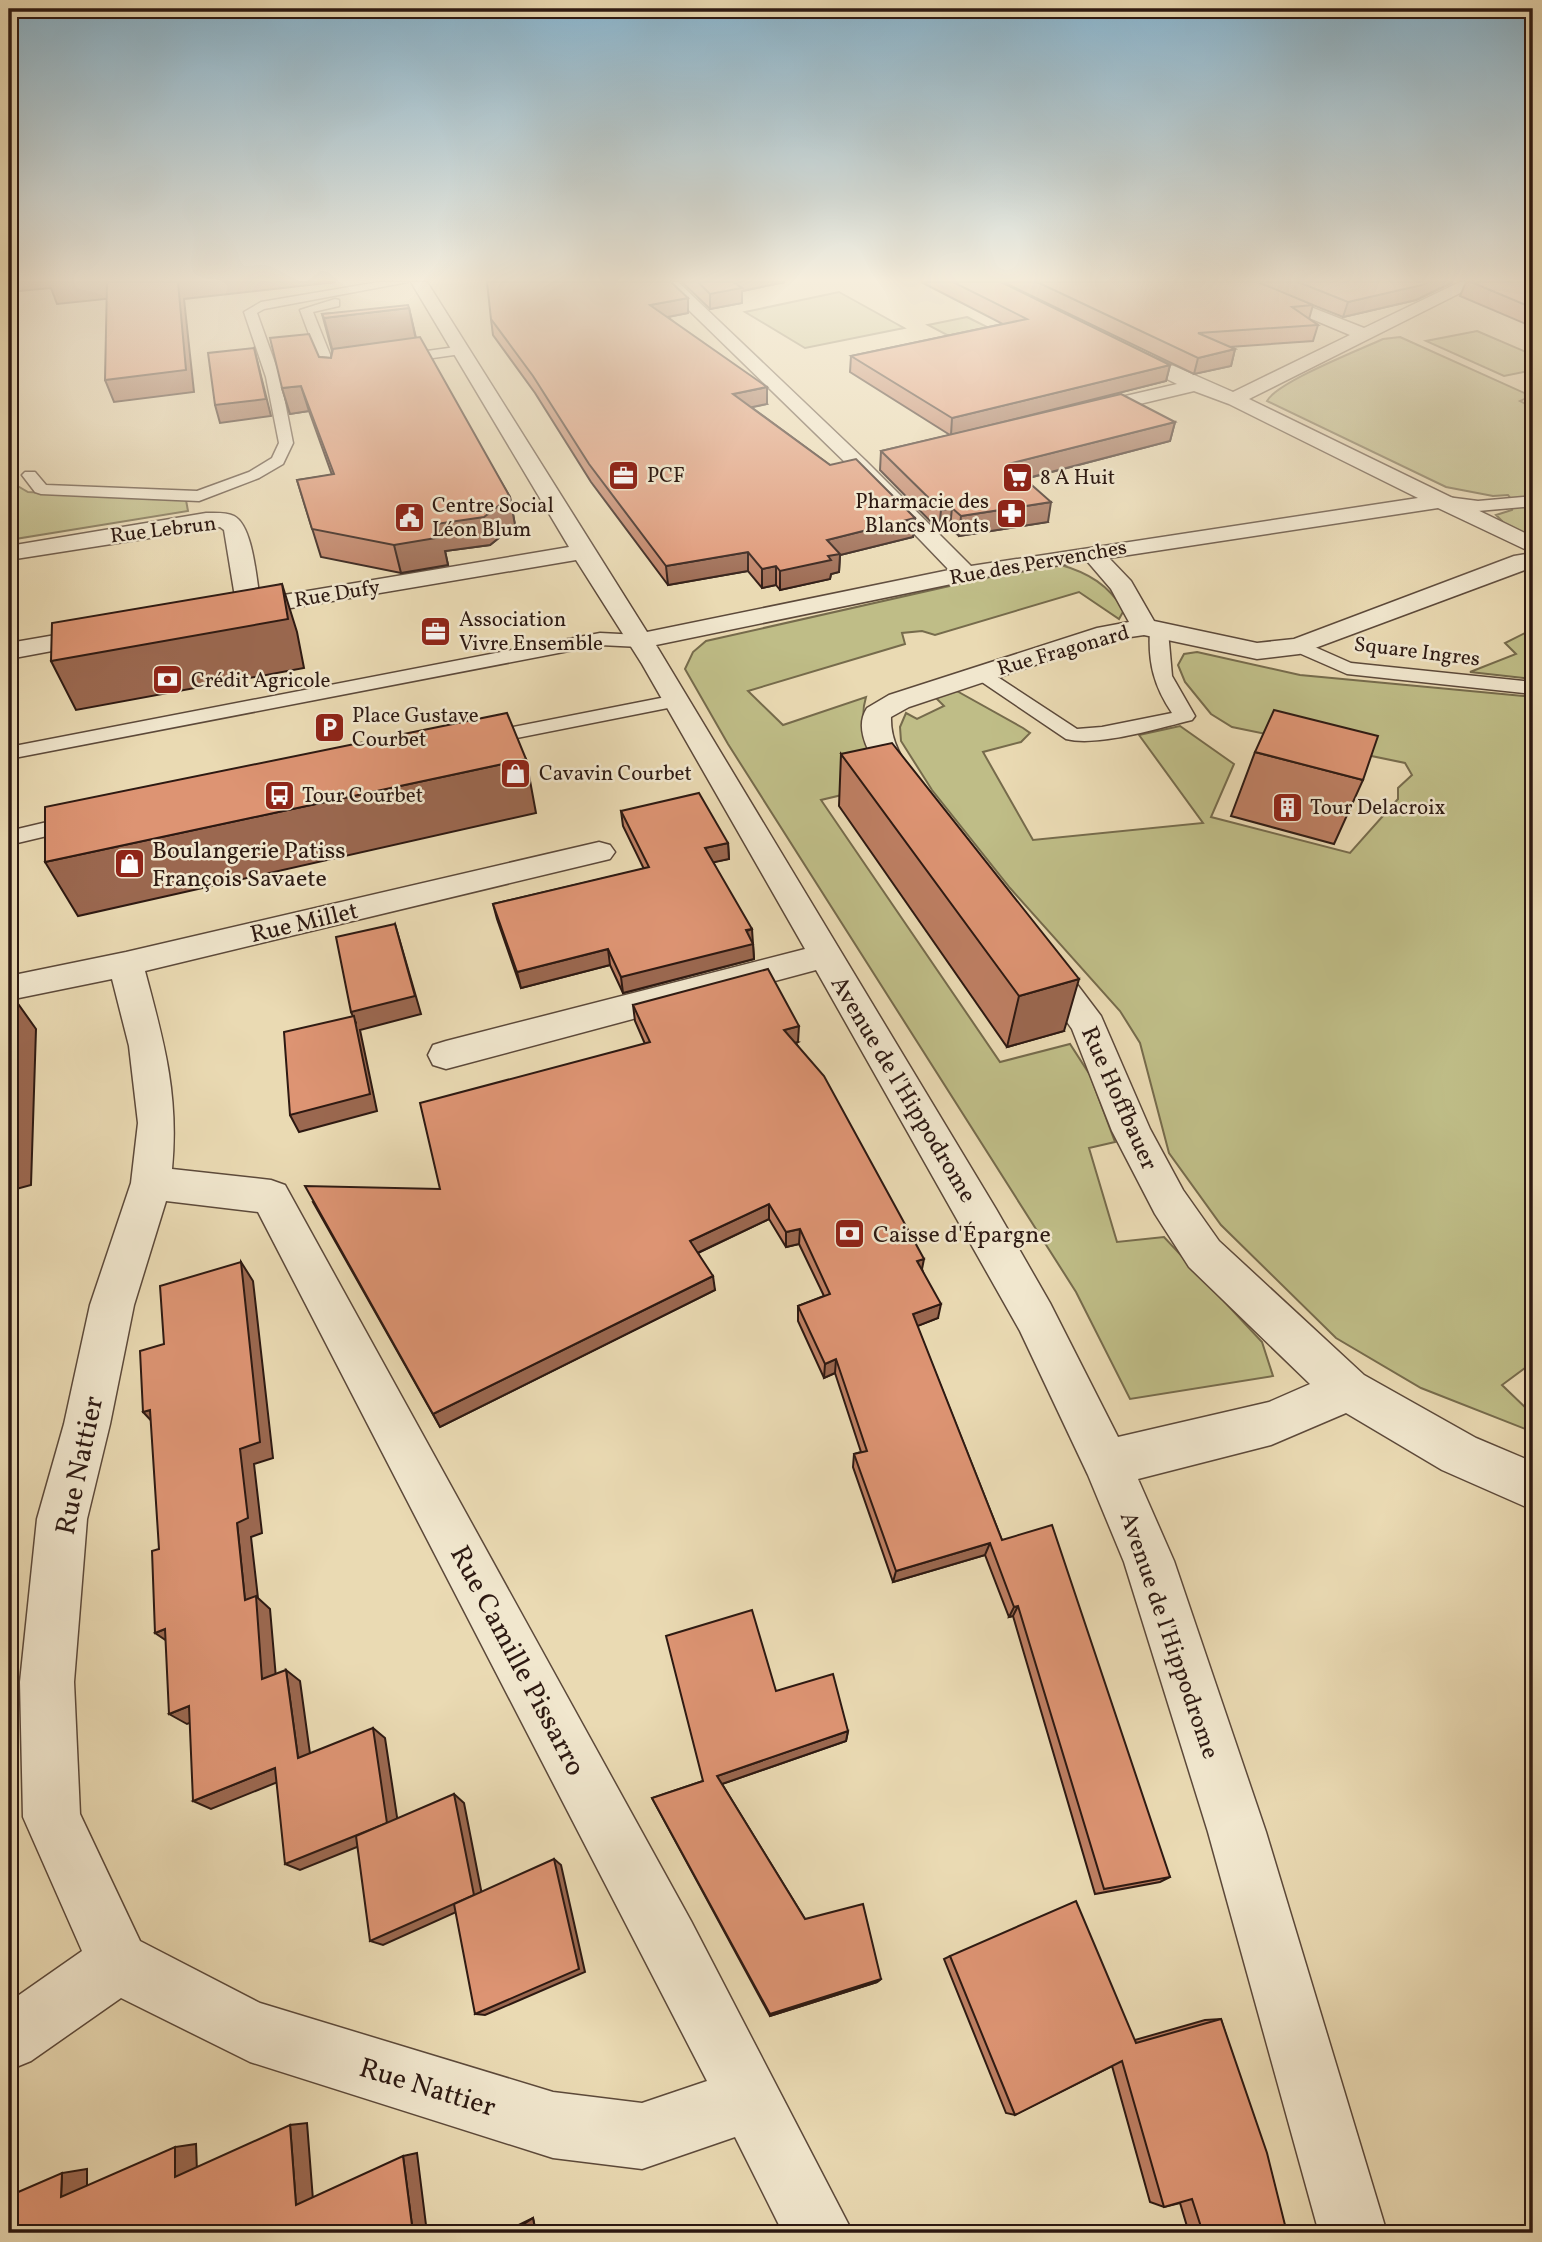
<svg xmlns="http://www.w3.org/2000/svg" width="1542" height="2242" font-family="Vollkorn,serif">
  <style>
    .green { fill: #bfbd87; stroke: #766b4c; stroke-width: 2 }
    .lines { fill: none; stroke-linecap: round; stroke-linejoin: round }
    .service-casing { stroke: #5c493a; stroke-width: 3 }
    .minor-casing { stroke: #5c493a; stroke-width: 3 }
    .service { fill: #f1e7ce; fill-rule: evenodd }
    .minor { fill: #f1e7ce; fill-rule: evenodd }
    .wall { fill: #be7f63; stroke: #2d1912; stroke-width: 2 }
    .shaded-wall { fill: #9b6850; stroke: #2d1912; stroke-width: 2 }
    .building { fill: #dd9473; stroke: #2d1912; stroke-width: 2 }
    .labels { text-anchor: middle; stroke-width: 5; stroke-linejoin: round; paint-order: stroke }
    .far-poi-label { font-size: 21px; fill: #2d1912; stroke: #f1e7ce; text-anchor: start }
    .far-street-label { font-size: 21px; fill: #2d1912; stroke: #f1e7ce }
    .poi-label { font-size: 24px; fill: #2d1912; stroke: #f1e7ce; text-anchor: start }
    .street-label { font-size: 24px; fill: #2d1912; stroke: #f1e7ce }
    .near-street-label { font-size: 28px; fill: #2d1912; stroke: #f1e7ce }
  </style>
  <rect width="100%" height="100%" fill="#eadab3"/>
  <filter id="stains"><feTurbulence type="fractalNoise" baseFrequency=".00286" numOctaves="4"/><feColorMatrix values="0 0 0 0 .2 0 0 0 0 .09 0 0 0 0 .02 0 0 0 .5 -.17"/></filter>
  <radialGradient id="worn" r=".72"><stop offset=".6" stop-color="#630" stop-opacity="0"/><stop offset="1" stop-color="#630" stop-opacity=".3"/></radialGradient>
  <g class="green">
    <polygon points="839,292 904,328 805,348 745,312"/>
    <polygon points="967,317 1027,347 987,356 928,325"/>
    <polygon points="1477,331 1533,355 1533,370 1504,376 1426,341"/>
    <path d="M1400,337l131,59 -11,5 13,7v130l-27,-13 -10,-10 16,-5 2,-7 -6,-8 -15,1 -47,-9 -179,-86c10,-19 92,-51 116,-62z"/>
    <polygon points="9,481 28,492 186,500 188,511 9,540"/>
    <path d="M1061,565c28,8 47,20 63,45l-5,9 -40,-27 -144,43 -13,-4 -20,2 3,11 -157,47 35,34 83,-28c-10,33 8,59 22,87l-67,16 179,262 70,-18 20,31 25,67 -26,6 28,94 47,-5 98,105 11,34 -143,23 -54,-107 -348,-548 -43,-75 8,-17 13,-11 279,-63z"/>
    <polygon points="1529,631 1533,632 1533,679 1470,672 1516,654 1505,643"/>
    <polygon points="1197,652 1300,675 1533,697 1533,1362 1502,1385 1533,1415 1533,1432 1421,1388 1336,1338 1221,1225 1169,1153 1140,1043 1120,1011 1010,888 932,790 901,741 900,727 906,713 917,719 944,706 934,696 955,690 1023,728 1030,733 1021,742 983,752 1033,840 1203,823 1139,735 1180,726 1234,764 1211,817 1350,853 1398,799 1398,788 1412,775 1405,763 1232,727 1211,714 1185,682 1178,665 1184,654"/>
  </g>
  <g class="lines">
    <defs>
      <g id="service">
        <polygon points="379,282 408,282 264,309 257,313 280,377 293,443 283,464 259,478 199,501 41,494 35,492 22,475 25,472 35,472 46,485 197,491 249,472 272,458 279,443 266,377 244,312 261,302"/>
        <polygon points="335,299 339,300 339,306 313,312 339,377 332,381 325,377 300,310"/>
        <polygon points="463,346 469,350 468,353 391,364 384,360 391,356"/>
        <polygon points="1439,496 1478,501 1533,496 1533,506 1478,511 1433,504 1431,501"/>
        <path d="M1159,625l9,6 4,45 23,40 -3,4c-33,8 -94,27 -126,19l-96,-65 10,-6 7,2 90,59 25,-2 70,-14c-18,-27 -24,-50 -22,-82z"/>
        <polygon points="600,633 640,635 649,641 640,647 600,645 9,759 9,747"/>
        <polygon points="1299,640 1351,663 1533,682 1533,694 1347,674 1292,650 1290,646"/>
        <polygon points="676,695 683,697 686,701 683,705 477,746 467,740 477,734"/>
        <polygon points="81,814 92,821 89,826 9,845 9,831"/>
      </g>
      <g id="minor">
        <path d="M411,282h16l220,350 302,-62 -97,-101 -192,-187h18l188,179 105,105 447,-68 -189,-94 -35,-13 -113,27 -10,-6 3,-4 103,-24 -63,-31 -3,-4 3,-4h12l107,47 117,-57 -127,-53h24l117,46 96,-46h22l-233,117 284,138v16l-95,-45 -329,50 22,23 23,40 103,22 37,-4 220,-83 19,-3v14l-234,87 -42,5 -113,-24 -34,5 -201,67 -18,10c-1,30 17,49 33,72l-5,6 -10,3 -10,-3c-16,-21 -50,-60 -32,-87l22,-13 208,-67 32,-6 -18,-33 -24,-28 -87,13 -344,71 340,564 54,94 68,134 151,-35 41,-18 -121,-117 -34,-53 -43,-83 -40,-102 -47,-67 5,-8 12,-4 12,4 47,62 49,113 33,61 36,51 145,134 112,63 57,24v48l-91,-40 -96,-57 -75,32 -133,34 36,82 92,271 121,401h-68l-111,-401 -84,-270 -36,-87 -68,-144 -204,-361 -370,99 -13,-4 -5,-10 5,-10 13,-4 359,-92 -163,-285 -66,-104 -339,57 -9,-2 -3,-5 3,-5 8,-2 -12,-73 -4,-3 -211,33v-14l197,-33c9,0 20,-1 28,3 19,10 22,62 26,83l309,-52z"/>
        <polygon points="102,627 111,630 115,635 111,640 9,659 9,643"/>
        <path d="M599,842l11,3 5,7 -5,7 -465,112c19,71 34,124 27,198l99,11 14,5 406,736 162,312h-70l-48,-96 -93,32 -89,-11 -303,-96 -129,-64 -90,63 -22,9v-68l73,-51 -59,-134 -3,-135 17,-163 27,-95 26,-119 41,-122 7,-60 -9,-77 -17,-67 -103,21v-24l117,-24zM166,1201l92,11 449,869 -65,22 -89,-11 -293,-89 -120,-62 -60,-127 -6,-132 13,-163 23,-95 24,-119z"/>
      </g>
    </defs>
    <use href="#service" class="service-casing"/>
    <use href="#minor" class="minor-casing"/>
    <use href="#service" class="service"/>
    <use href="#minor" class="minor"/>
  </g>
  <g class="wall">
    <polygon points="682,282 785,282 742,291 742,303 710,309"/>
    <polygon points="921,282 1001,282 1170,365 1166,381 979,428 1175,422 1170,441 1025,479 1048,522 959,536 950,528 939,530 880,470 881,451 950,435 850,372 851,356 1003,324"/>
    <polygon points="1003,282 1453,282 1416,300 1343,317 1313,305 1309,319 1318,325 1313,341 1229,347 1235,349 1231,366 1194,374"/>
    <polygon points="1466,282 1533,282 1533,327 1460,296"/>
    <polygon points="409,308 416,338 510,497 515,525 490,545 445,551 448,565 401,573 321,557 297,480 332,475 309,411 290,414 282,388 319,357 331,358 332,351 322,314"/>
    <polygon points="688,313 668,317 767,404 751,407 830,465 915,518 913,537 840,555 839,572 831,574 830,579 780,590 776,585 762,588 748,571 668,585 591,482 535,393 493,335 491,319"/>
    <polygon points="1255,752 1363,780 1334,844 1231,816"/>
    <polygon points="841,754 1064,1031 1007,1047 839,806"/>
    <polygon points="621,811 728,843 729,859 713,862 753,944 754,959 623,993 610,965 521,988 497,919 493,904 644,869 623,826"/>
    <polygon points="633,1005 798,1042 796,1043 922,1269 938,1318 917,1326 1002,1540 1170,1877 1160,1882 1095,1894 1013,1616 1009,1617 985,1555 893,1582 853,1467 854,1454 861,1452 835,1373 824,1378 798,1321 798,1306 824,1296 799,1244 786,1247 769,1219 698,1253 715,1290 440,1427 313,1202 440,1189 645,1044 635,1021"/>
    <polygon points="776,1691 848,1731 846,1741 722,1784 805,1919 881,1979 877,1982 770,2016 652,1798 703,1781"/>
    <polygon points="950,1956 1135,2040 1205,2020 1221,2019 1287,2233 1189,2233 1180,2203 1164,2207 1150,2202 1112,2066 1015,2115 1006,2113 944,1959"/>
    <polygon points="533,2218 536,2233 502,2233"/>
  </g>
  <g class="shaded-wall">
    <polygon points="9,282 109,282 115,298 57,304 51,288 9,292"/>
    <polygon points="178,282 336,282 184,299 194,392 114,402 105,380"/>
    <polygon points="727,282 785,282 742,291 742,303 710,309 710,294"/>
    <polygon points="1427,282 1453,282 1416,300 1343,317 1348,302"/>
    <polygon points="688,298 688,313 652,320 650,305"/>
    <polygon points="409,308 418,349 335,360 324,318"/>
    <polygon points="254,348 271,416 220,423 215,405"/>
    <polygon points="1235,349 1231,366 1194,374 1198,358"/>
    <polygon points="1170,365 1166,381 951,435 952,418"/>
    <polygon points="301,386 309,411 290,414 282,388"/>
    <polygon points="767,387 767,404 734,411 733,394"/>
    <polygon points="1175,422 1170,441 1005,484 1008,464"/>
    <polygon points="510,497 515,525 490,545 445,551 448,565 401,573 394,545 436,524"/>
    <polygon points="1051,502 1048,522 959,536 961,516"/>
    <polygon points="952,508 950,528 939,530 941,510"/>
    <polygon points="915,518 913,537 840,555 839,572 831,574 830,579 780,590 780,571 827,540"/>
    <polygon points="748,552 748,571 668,585 666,566"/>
    <polygon points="776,566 776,585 762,588 762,569"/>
    <polygon points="282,584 297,632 304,668 76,710 51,661"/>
    <polygon points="526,759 536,813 78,916 45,862"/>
    <polygon points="728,843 729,859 706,864 705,848"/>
    <polygon points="395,924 421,1014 360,1030 377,1111 299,1132 290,1115 356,1023 351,1012"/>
    <polygon points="752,929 754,959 623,993 621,977"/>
    <polygon points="608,949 610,965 521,988 517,972"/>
    <polygon points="1079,979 1064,1031 1007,1047 1019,996"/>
    <polygon points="9,991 36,1029 31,1185 9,1191"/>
    <polygon points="799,1026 798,1042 784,1046 784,1030"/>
    <polygon points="769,1204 769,1219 691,1256 690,1241"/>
    <polygon points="800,1229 799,1244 786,1247 786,1232"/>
    <polygon points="924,1259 921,1274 917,1261"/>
    <polygon points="241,1262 253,1281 273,1458 254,1464 262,1533 251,1537 258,1598 270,1609 277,1690 262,1679 245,1600 237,1523 240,1449"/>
    <polygon points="713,1276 715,1290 440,1427 433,1414"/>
    <polygon points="941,1304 938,1318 910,1329 913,1314"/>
    <polygon points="836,1359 835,1373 824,1378 825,1364"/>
    <polygon points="150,1410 159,1429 143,1412"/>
    <polygon points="990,1543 985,1555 893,1582 896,1571"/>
    <polygon points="1018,1606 1013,1616 1009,1617 1014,1607"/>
    <polygon points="165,1629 173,1645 155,1633"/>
    <polygon points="286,1670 300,1681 312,1768 298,1758"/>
    <polygon points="189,1706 206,1717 187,1724 169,1714"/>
    <polygon points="373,1728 385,1738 399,1830 300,1870 285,1864"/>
    <polygon points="848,1731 846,1741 719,1785 717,1776"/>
    <polygon points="275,1768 290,1777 211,1809 193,1801"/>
    <polygon points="454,1794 464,1803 483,1900 383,1945 370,1941"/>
    <polygon points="554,1859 561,1865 585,1972 485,2015 475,2014"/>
    <polygon points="881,1979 877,1982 770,2016 770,2014"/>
    <polygon points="307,2123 313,2200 296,2205 290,2125"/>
    <polygon points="196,2144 197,2172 175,2177 175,2147"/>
    <polygon points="417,2153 427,2233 413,2233 403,2156"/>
    <polygon points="87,2169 87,2192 61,2197 62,2173"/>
    <polygon points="533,2218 536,2233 526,2233 524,2224"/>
  </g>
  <g class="building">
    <polygon points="107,282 178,282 186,370 105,380"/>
    <polygon points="487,282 671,282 688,298 650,305 767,387 733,394 830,465 856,459 915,518 827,540 840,554 828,556 831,560 780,571 776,566 762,569 748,552 666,566 589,464 533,376 491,319"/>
    <polygon points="698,282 733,282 742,288 710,294"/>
    <polygon points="953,282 1001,282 1170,365 952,418 851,356 1027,319"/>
    <polygon points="1037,282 1258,282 1313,305 1292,307 1318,325 1198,333 1235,349 1198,358"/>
    <polygon points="1298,282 1427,282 1422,285 1348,302"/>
    <polygon points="1471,282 1533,282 1533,308"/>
    <polygon points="408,305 409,308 324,318 322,314"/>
    <polygon points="309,334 319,357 331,358 333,349 420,337 510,497 484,517 436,524 442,537 394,545 312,529 297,480 334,474 301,386 282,388 270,338"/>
    <polygon points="254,348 266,399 215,405 208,353"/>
    <polygon points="1121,394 1175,422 1008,464 1051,502 961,516 952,508 941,510 881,451"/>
    <polygon points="282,584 288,619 51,661 52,623"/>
    <polygon points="1274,710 1378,736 1363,780 1255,752"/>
    <polygon points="507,713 526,759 45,862 45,807"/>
    <polygon points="892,743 1079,979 1019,996 841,754"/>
    <polygon points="699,793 728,843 705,848 752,929 746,930 753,944 621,977 608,949 517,972 493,904 649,867 621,811"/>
    <polygon points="395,924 415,996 351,1012 336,937"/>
    <polygon points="768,969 799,1026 784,1030 824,1076 924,1259 917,1261 941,1304 913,1314 1002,1540 1052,1525 1170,1877 1104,1889 1018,1606 1014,1607 990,1543 896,1571 854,1454 867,1451 836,1359 825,1364 798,1306 830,1294 800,1229 786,1232 769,1204 690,1241 713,1276 433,1414 305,1186 440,1189 420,1103 650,1042 633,1005"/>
    <polygon points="354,1016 370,1094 290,1115 284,1032"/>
    <polygon points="241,1262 260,1442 240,1449 248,1518 237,1523 245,1600 256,1596 262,1679 286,1670 298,1758 373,1728 387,1823 285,1864 275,1768 193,1801 189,1706 169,1714 165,1629 155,1633 152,1551 159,1549 150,1410 143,1412 140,1351 164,1344 160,1286"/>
    <polygon points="752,1610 776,1691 833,1674 848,1731 717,1776 805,1919 863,1904 881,1979 770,2014 652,1798 703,1781 666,1636"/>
    <polygon points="454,1794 474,1895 370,1941 356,1836"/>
    <polygon points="554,1859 579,1969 475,2014 454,1904"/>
    <polygon points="1076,1901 1136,2043 1221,2019 1267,2153 1287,2233 1203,2233 1192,2199 1164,2207 1122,2061 1015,2115 950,1956"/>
    <polygon points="290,2125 296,2205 403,2156 413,2233 9,2233 9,2196 62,2173 61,2197 175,2147 175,2177"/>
    <polygon points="524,2224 526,2233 506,2233"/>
  </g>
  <linearGradient id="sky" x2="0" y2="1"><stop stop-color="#88b6d1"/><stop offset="0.47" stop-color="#f6eedd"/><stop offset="1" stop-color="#f6eedd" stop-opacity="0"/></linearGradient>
  <rect width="1542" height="596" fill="url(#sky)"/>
  <defs>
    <symbol id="office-square" viewBox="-11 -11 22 22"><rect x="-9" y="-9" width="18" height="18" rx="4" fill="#8f2418" stroke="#f1e7ce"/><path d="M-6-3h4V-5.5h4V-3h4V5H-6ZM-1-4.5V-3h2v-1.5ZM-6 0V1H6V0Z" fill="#fff"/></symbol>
    <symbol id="supermarket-square" viewBox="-11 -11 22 22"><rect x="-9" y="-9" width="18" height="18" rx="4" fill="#8f2418" stroke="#f1e7ce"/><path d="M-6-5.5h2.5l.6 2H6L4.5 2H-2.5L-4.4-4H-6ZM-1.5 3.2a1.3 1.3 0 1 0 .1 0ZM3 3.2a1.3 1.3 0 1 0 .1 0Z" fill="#fff"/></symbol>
    <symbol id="pharmacy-square" viewBox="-11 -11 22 22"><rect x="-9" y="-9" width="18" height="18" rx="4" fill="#8f2418" stroke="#f1e7ce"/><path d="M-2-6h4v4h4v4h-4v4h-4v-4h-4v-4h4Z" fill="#fff"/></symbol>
    <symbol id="civic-square" viewBox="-11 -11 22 22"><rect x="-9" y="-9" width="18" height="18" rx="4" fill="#8f2418" stroke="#f1e7ce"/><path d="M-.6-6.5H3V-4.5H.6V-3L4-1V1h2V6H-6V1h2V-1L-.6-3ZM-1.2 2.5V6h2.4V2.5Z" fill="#fff"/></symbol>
    <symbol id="bank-square" viewBox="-11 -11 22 22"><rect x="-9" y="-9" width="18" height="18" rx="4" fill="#8f2418" stroke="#f1e7ce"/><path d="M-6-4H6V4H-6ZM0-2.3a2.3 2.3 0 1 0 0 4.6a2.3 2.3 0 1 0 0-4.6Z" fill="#fff"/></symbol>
    <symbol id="parking-square" viewBox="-11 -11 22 22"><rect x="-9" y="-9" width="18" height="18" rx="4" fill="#8f2418" stroke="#f1e7ce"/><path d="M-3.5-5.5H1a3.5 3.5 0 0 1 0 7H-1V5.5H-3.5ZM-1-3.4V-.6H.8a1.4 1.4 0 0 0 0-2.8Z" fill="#fff"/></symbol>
    <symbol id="shop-square" viewBox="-11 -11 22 22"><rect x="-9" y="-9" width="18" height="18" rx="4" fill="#8f2418" stroke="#f1e7ce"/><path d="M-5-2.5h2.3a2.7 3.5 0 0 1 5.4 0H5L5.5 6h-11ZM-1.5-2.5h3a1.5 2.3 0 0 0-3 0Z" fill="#fff"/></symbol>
    <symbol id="bus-square" viewBox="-11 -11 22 22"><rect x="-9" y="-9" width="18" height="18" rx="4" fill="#8f2418" stroke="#f1e7ce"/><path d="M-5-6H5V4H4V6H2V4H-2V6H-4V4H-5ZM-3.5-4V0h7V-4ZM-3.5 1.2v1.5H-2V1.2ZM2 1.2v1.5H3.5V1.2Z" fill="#fff"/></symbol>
    <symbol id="building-square" viewBox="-11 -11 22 22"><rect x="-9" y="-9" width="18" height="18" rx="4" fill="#8f2418" stroke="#f1e7ce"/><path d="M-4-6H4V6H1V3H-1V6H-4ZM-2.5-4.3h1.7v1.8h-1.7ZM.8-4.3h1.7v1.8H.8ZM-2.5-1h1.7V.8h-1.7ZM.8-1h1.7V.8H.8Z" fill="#fff"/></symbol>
  </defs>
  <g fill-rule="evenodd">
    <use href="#office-square" x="606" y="458" width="35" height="35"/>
    <use href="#supermarket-square" x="1000" y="460" width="35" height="35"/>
    <use href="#pharmacy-square" x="994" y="496" width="35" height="35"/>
    <use href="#civic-square" x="392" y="500" width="35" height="35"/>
    <use href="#office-square" x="418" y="614" width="35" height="35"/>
    <use href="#bank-square" x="150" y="662" width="35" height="35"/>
    <use href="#parking-square" x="312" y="710" width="35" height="35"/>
    <use href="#shop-square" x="498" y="756" width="35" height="35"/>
    <use href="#bus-square" x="262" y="778" width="35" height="35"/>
    <use href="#building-square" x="1270" y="790" width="35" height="35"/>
    <use href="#shop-square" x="112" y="846" width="35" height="35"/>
    <use href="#bank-square" x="832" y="1216" width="35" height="35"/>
  </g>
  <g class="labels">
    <g class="far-poi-label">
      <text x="647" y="482">PCF</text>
      <text x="1040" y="484">8 A Huit</text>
      <text x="989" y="508" text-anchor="end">Pharmacie des<tspan x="989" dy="24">Blancs Monts</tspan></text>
      <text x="432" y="512">Centre Social<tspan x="432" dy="24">Léon Blum</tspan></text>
      <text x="459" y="626">Association<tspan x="459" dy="24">Vivre Ensemble</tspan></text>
      <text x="191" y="687">Crédit Agricole</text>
      <text x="352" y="722">Place Gustave<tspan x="352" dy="24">Courbet</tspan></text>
      <text x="539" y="780">Cavavin Courbet</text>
      <text x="302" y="802">Tour Courbet</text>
      <text x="1310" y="814">Tour Delacroix</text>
    </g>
    <g class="far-street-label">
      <text transform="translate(163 529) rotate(-7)" y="7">Rue Lebrun</text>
      <text transform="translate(1038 562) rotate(-10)" y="7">Rue des Pervenches</text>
      <text transform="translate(337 593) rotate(-9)" y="7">Rue Dufy</text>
      <text transform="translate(1063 650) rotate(-16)" y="7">Rue Fragonard</text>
      <text transform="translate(1417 651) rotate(7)" y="7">Square Ingres</text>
    </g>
    <g class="poi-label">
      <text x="152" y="858">Boulangerie Patiss<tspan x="152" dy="28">François Savaete</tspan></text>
      <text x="873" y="1242">Caisse d'Épargne</text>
    </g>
    <g class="street-label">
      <text transform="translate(304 922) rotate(-13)" y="8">Rue Millet</text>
      <text transform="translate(904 1089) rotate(59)" y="8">Avenue de l'Hippodrome</text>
      <text transform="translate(1120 1098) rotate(66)" y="8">Rue Hoffbauer</text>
      <text transform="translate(1170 1635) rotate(71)" y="8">Avenue de l'Hippodrome</text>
    </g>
    <g class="near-street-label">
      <text transform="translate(78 1465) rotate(-78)" y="10">Rue Nattier</text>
      <text transform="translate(519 1660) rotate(62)" y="10">Rue Camille Pissarro</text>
      <text transform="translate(428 2086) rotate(17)" y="10">Rue Nattier</text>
    </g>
  </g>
  <rect width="1542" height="2242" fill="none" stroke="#eadab3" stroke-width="35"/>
  <rect x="10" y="10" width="1521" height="2221" fill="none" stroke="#2d1912" stroke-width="3.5"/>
  <rect x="18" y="18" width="1507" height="2207" fill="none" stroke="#2d1912" stroke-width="2"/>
  <rect width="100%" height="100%" filter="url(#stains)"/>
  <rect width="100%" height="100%" fill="url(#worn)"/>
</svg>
